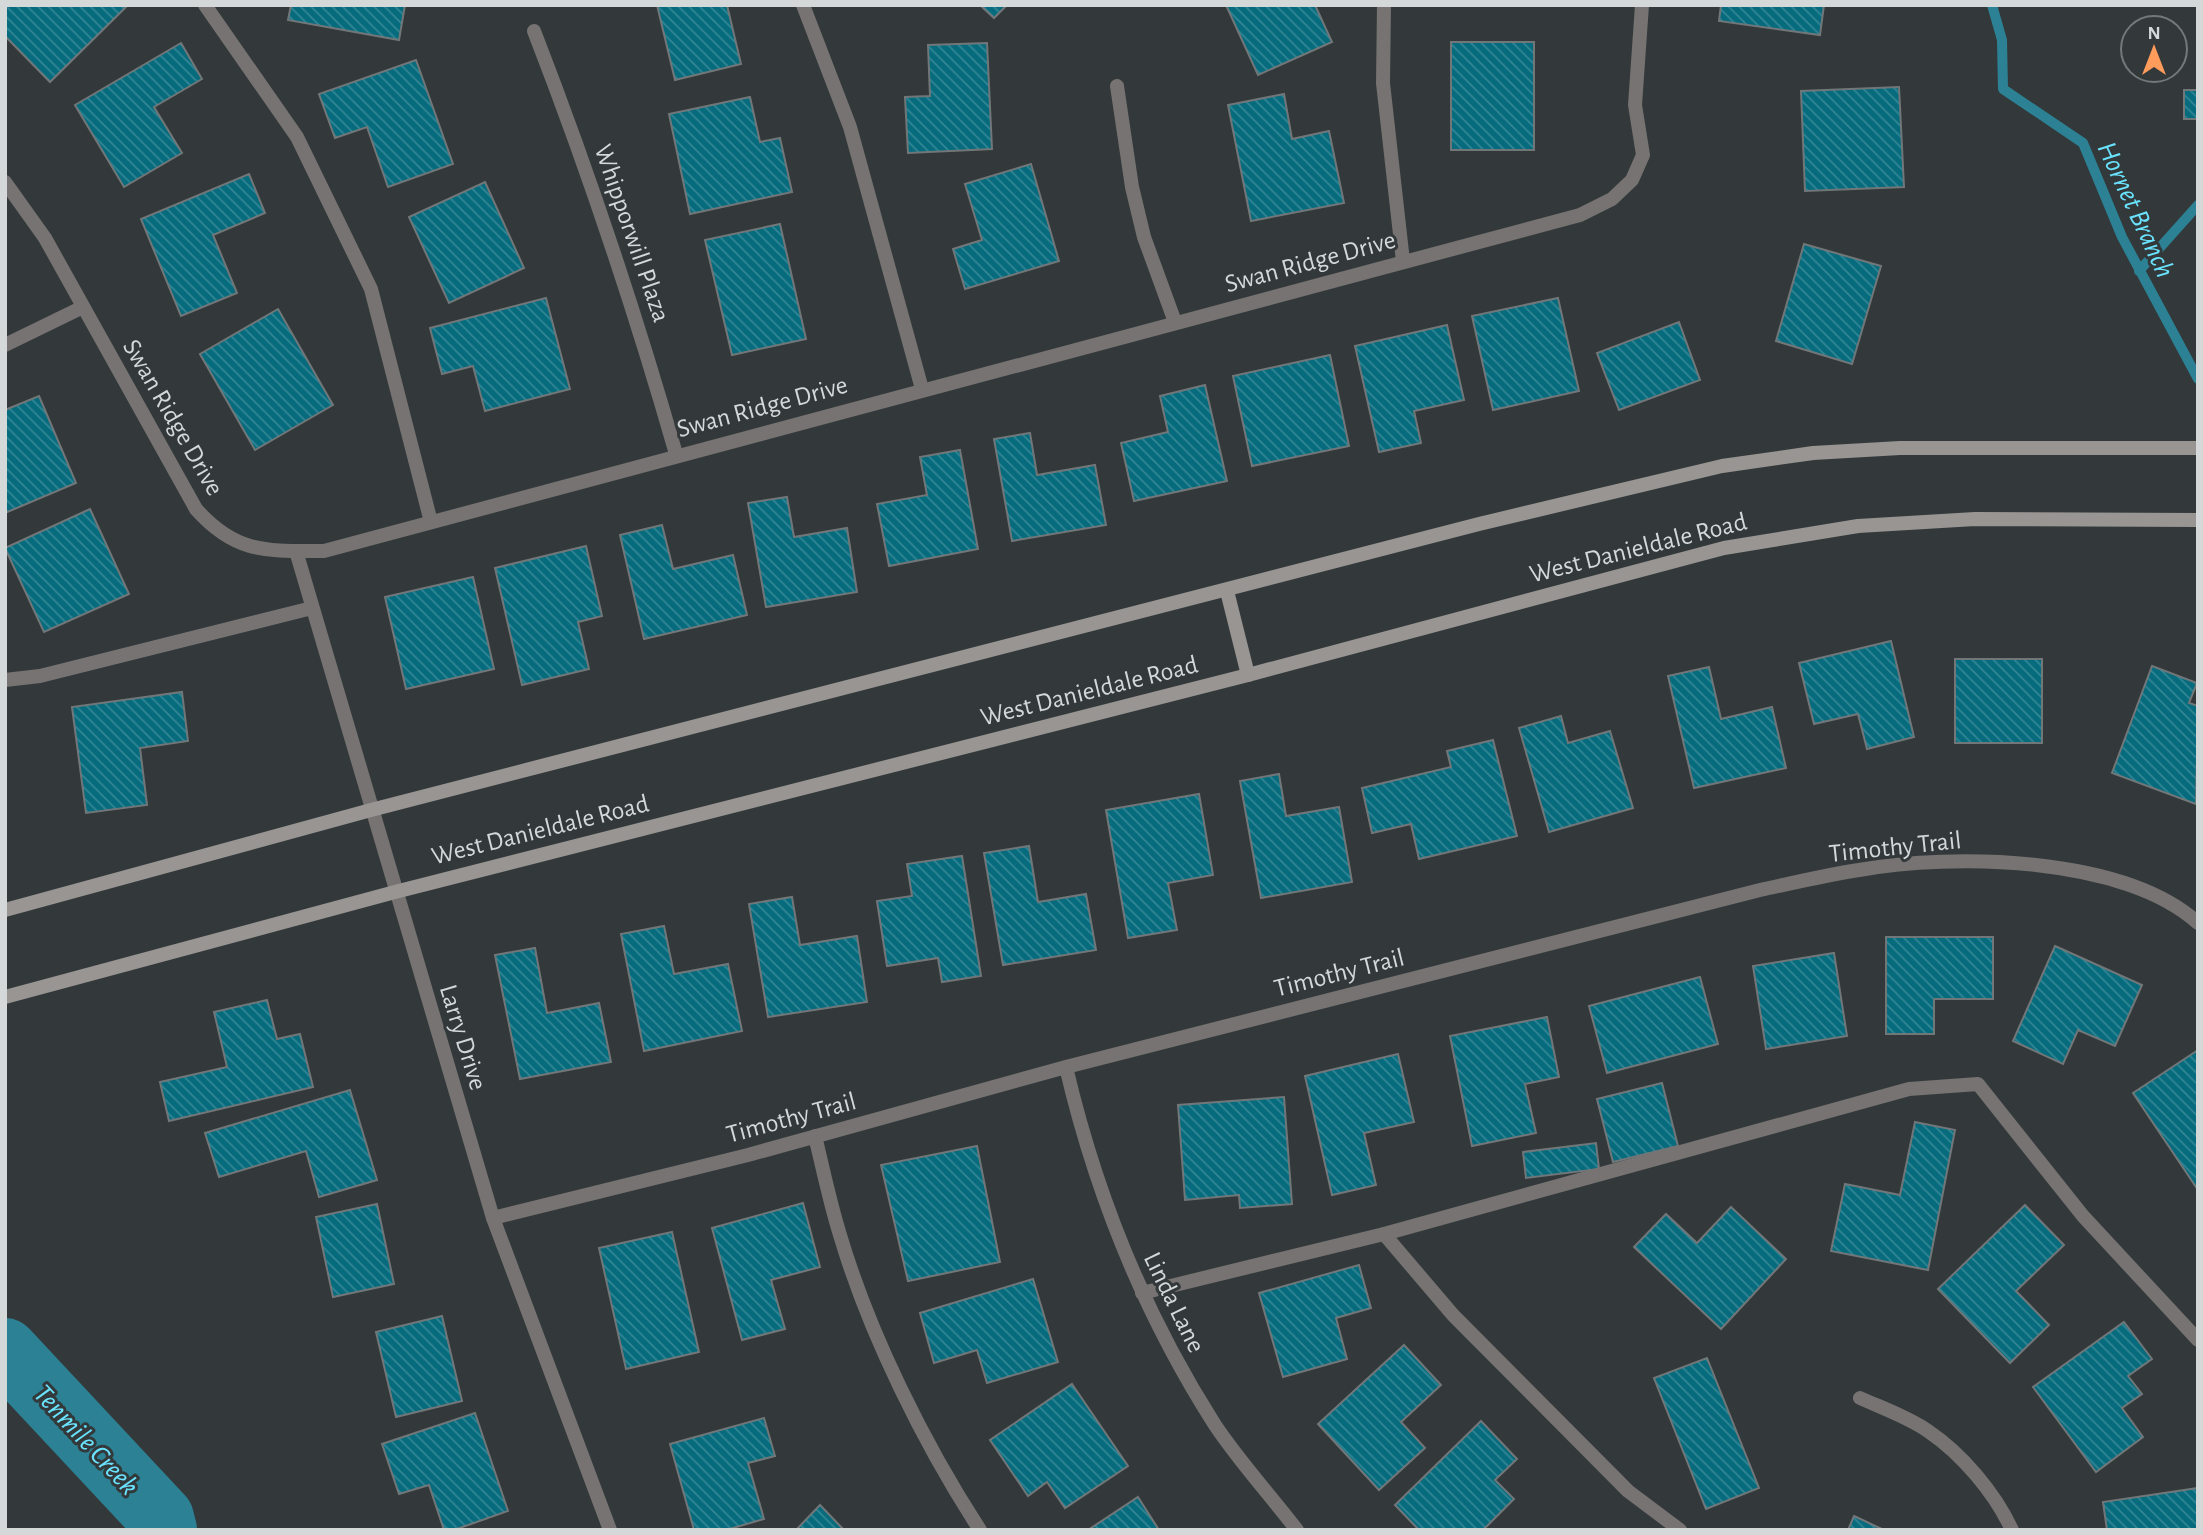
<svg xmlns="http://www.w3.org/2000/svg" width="2203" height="1535" font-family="'Alegreya Sans',sans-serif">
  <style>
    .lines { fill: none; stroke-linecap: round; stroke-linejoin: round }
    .stream { stroke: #2c8294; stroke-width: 10 }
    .river { stroke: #2c8294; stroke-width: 66 }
    .building { fill: url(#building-back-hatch); stroke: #717779; stroke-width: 2 }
    .lane { stroke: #767372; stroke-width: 14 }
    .street { stroke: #767372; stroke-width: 14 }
    .secondary { stroke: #989593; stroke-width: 14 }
    .labels { text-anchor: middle; stroke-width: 6; stroke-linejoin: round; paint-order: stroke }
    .street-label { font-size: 26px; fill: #d4d8d9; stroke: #33393a }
    .water-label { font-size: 28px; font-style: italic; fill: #6ae3fe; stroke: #33393a }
  </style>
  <defs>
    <pattern id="building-back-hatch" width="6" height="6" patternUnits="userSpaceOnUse" patternTransform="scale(1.75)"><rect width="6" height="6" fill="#056b7d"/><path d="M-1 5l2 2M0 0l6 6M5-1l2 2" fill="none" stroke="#348695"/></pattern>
  </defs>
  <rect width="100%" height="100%" fill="#33393a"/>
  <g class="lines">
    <g class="stream">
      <polyline points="1992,5 2002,40 2003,89 2083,143 2122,237 2198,379"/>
      <polyline points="2139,271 2198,205"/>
    </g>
    <polyline class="river" points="5,1351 161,1518 164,1530"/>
  </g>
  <g class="building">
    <polygon points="5,5 128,5 50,82 5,36"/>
    <polygon points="291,5 405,5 399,40 288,20"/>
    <polygon points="657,5 727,5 741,64 675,80"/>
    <polygon points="980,5 1007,5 994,18"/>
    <polygon points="1226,5 1315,5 1332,42 1258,75"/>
    <polygon points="1721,5 1824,5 1820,35 1719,21"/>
    <rect x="1451" y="42" width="83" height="108"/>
    <polygon points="181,43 202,79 154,107 182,153 124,187 75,105"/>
    <polygon points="987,43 992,149 908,153 905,97 930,96 928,45"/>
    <polygon points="416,60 453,164 388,187 367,127 335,138 319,94"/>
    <polygon points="1899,87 1904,187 1805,191 1801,91"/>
    <rect x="2184" y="90" width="14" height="29"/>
    <polygon points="1284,94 1292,139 1329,131 1344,203 1251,221 1228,105"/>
    <polygon points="750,97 760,142 780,138 792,192 690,214 669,114"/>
    <polygon points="1031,164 1059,261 965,289 953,249 982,240 965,184"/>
    <polygon points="249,174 265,213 213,235 237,293 181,316 141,219"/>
    <polygon points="485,182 524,268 449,303 409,217"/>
    <polygon points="780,224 806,339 732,355 705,240"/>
    <polygon points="1804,244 1881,266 1852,364 1776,341"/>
    <polygon points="546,298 570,389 485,411 473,366 442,374 430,328"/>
    <polygon points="1558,298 1579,391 1493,410 1472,316"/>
    <polygon points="278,309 333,405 255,450 200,354"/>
    <polygon points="1679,322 1700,380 1619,410 1597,353"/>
    <polygon points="1447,325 1464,400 1414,411 1421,443 1379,452 1355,346"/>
    <polygon points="1330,355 1349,446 1252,466 1233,376"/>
    <polygon points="1205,385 1227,481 1134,501 1121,443 1168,432 1160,396"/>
    <polygon points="39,396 76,483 5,513 5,410"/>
    <polygon points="1030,433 1037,475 1095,465 1106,525 1012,541 994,439"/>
    <polygon points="960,450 978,549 889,566 877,504 927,495 920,457"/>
    <polygon points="787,497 794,537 847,528 857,592 766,607 748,503"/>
    <polygon points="90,509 129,594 44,632 5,548"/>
    <polygon points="662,525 673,569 733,555 747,615 644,639 620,535"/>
    <polygon points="586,546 602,616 578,622 589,669 522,685 495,568"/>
    <polygon points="473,577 494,669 406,689 385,597"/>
    <polygon points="1891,641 1914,737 1867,749 1858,714 1814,724 1799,663"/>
    <rect x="1955" y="659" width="87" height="84"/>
    <polygon points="2152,666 2197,683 2189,703 2198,706 2196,804 2112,773"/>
    <polygon points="1709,667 1721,719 1772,707 1786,768 1694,788 1668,676"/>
    <polygon points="182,692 188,741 140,748 147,805 86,813 72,707"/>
    <polygon points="1561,716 1568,743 1610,731 1633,808 1549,832 1519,728"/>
    <polygon points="1493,740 1517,836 1419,859 1411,824 1372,833 1362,788 1451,767 1447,751"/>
    <polygon points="1279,774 1286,816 1339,807 1352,882 1261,898 1240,781"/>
    <polygon points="1199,794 1213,875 1168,883 1177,930 1128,938 1106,810"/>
    <polygon points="1029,846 1038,902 1086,894 1096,950 1003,965 984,853"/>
    <polygon points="962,856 981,976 942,982 938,958 887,966 877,901 912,896 907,864"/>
    <polygon points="792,897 800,945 857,936 867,1002 768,1017 749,904"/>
    <polygon points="664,926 674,974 728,964 742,1031 644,1051 621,934"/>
    <polygon points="1886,937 1993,937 1993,999 1934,999 1934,1034 1886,1034"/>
    <polygon points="2055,946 2142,985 2115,1046 2078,1030 2063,1064 2013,1041"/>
    <polygon points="535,948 547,1013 599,1003 611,1062 520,1079 495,955"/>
    <polygon points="1834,953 1847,1036 1766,1049 1753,966"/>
    <polygon points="1700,977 1718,1044 1607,1073 1589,1006"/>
    <polygon points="267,1000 277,1039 300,1034 313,1087 169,1121 160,1082 227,1067 214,1012"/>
    <polygon points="1547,1017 1559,1077 1525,1084 1536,1133 1472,1146 1450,1036"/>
    <polygon points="2198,1050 2198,1190 2133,1093"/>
    <polygon points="1398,1054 1414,1122 1364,1133 1376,1185 1332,1195 1305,1076"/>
    <polygon points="1662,1083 1678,1146 1613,1162 1597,1099"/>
    <polygon points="350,1090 377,1180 319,1197 306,1151 219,1177 205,1133"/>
    <polygon points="1284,1097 1292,1204 1240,1208 1239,1195 1185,1200 1178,1105"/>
    <polygon points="1915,1122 1955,1130 1928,1270 1831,1251 1845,1184 1900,1195"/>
    <polygon points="1596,1143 1599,1169 1526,1178 1523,1152"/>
    <polygon points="977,1146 1000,1262 908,1281 881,1165"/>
    <polygon points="803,1203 820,1267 771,1280 785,1329 742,1340 712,1228"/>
    <polygon points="377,1204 394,1284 333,1297 316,1217"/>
    <polygon points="2025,1205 2064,1245 2016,1291 2049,1325 2010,1363 1938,1289"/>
    <polygon points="1731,1207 1786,1259 1721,1329 1634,1247 1666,1214 1697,1243"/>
    <polygon points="672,1232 699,1352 626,1369 599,1248"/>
    <polygon points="1359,1265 1371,1308 1336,1318 1347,1359 1283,1377 1259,1293"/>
    <polygon points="1033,1279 1058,1362 987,1383 977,1350 934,1363 920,1313"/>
    <polygon points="442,1316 462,1401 396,1417 376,1332"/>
    <polygon points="2124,1322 2152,1359 2128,1376 2142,1394 2122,1408 2143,1437 2096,1472 2033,1387"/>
    <polygon points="1404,1345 1441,1385 1401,1422 1425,1448 1379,1490 1318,1424"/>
    <polygon points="1707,1358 1759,1488 1706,1509 1654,1378"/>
    <polygon points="1072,1384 1128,1466 1065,1508 1047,1482 1028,1496 990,1440"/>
    <polygon points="475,1413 508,1511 454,1530 444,1530 429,1485 399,1494 382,1444"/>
    <polygon points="764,1418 775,1456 748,1463 764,1519 726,1530 694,1530 670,1444"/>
    <polygon points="1481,1421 1517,1459 1495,1480 1514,1499 1483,1530 1419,1530 1395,1505"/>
    <polygon points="2198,1488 2198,1530 2107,1530 2103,1502"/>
    <polygon points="1138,1497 1159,1530 1088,1530"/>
    <polygon points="820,1505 844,1530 796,1530"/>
    <polygon points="1854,1516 1884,1530 1848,1530"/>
  </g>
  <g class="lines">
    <g class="lane">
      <polyline points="205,5 297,137 371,289 431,522"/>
      <polyline points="803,5 850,127 922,389"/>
      <polyline points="1384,5 1383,83 1403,261"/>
      <polyline points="5,680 40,676 312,608"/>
      <path d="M815,1136c8,33 15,67 25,99 29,98 84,209 140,295"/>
      <polyline points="1384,1234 1453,1315 1628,1491 1680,1530"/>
      <polyline points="1142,1293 1384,1234 1909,1089 1978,1084 2083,1216 2198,1340"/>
    </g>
    <g class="street">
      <path d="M534,31c54,139 101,280 142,423"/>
      <polyline points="1117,86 1132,187 1144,237 1175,322"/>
      <path d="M5,182l40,56 151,271c40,45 71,42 128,42l1256,-336 32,-16 20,-19 11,-25 -8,-50 7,-100"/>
      <polyline points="5,345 83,307"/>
      <polyline points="296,551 493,1218 610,1530"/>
      <path d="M1066,1067c30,128 78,247 149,358 24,36 55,70 82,105"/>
      <path d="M493,1218l255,-63 318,-88 694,-177c33,-7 66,-15 99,-20 94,-17 265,-14 339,53"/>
      <path d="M1860,1398c22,10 48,19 68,33 34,23 67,62 84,99"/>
    </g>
    <g class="secondary">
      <polyline points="1227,591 1248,675"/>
      <polyline points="5,910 371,810 1479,524 1722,466 1813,453 1900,448 2198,448"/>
      <polyline points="5,997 395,892 1248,675 1724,548 1858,526 1975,519 2198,520"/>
    </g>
  </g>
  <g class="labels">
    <g class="street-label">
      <text transform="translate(633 233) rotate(71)" y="9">Whipporwill Plaza</text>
      <text transform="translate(1310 261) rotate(-15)" y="9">Swan Ridge Drive</text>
      <text transform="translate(762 406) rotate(-15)" y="9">Swan Ridge Drive</text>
      <text transform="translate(174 417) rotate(60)" y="9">Swan Ridge Drive</text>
      <text transform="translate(1638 547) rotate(-14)" y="9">West Danieldale Road</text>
      <text transform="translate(1089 690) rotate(-14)" y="9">West Danieldale Road</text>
      <text transform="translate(540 829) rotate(-14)" y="9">West Danieldale Road</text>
      <text transform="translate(1895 846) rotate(-6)" y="9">Timothy Trail</text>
      <text transform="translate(1339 972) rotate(-14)" y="9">Timothy Trail</text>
      <text transform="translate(464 1037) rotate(73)" y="9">Larry Drive</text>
      <text transform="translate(791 1117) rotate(-15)" y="9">Timothy Trail</text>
      <text transform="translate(1175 1302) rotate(64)" y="9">Linda Lane</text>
    </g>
    <g class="water-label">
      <text transform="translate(2137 209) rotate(65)" y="10">Hornet Branch</text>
      <text transform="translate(87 1439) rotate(47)" y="10">Tenmile Creek</text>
    </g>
  </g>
  <rect width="2203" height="1535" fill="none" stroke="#d4d8d9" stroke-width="14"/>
  <g transform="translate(2154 49)"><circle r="33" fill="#33393a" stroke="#73797a" stroke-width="2"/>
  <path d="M0-5L12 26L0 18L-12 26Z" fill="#ff9b5b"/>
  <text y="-10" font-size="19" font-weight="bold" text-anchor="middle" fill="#d4d8d9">N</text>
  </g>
</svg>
